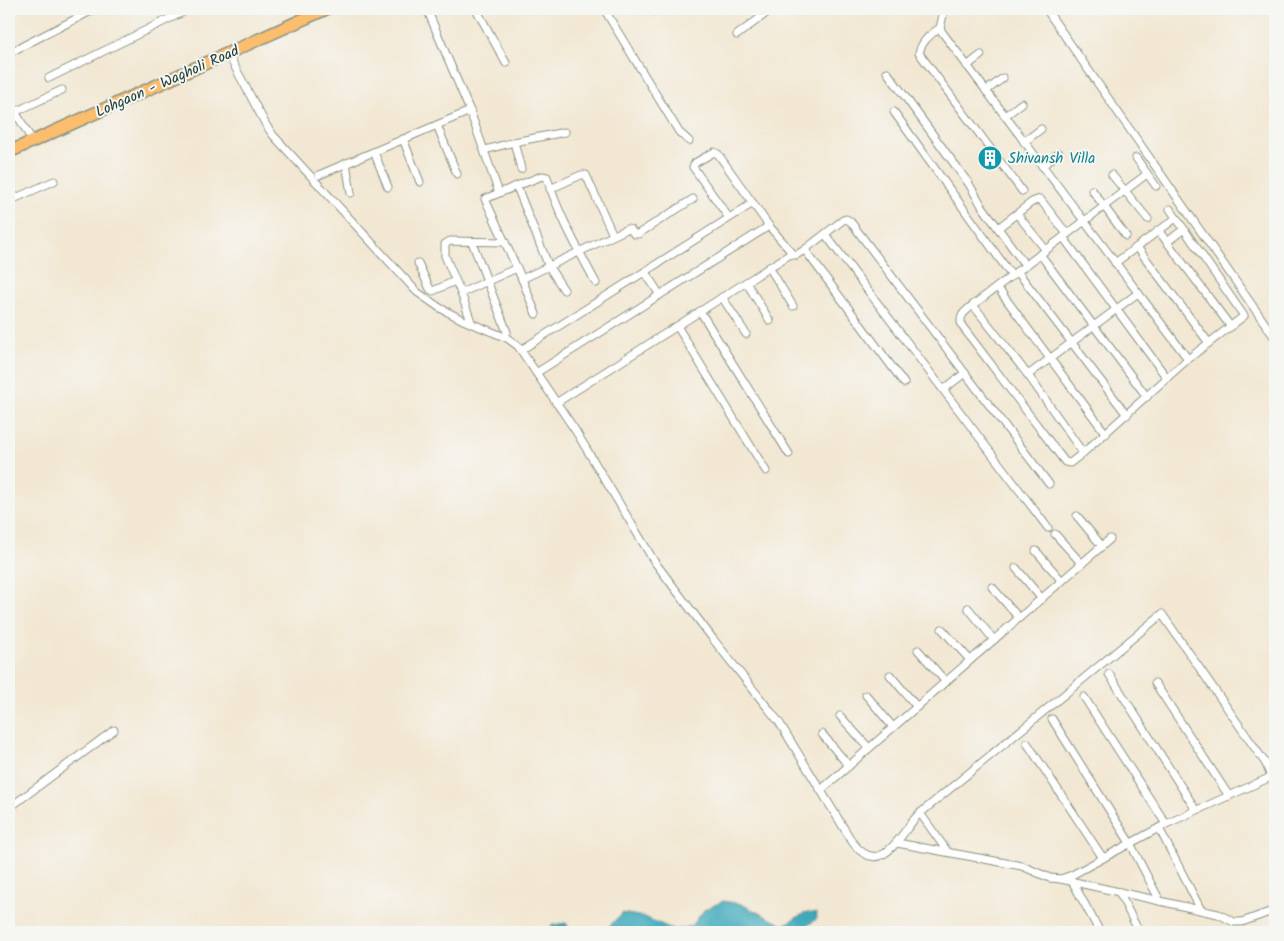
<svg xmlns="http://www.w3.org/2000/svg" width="1284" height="941" font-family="Kalam,sans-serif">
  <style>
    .water { fill: #3ca9bb; stroke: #2e7378 }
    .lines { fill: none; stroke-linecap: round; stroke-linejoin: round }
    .street-casing { stroke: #889283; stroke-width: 9 }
    .primary-casing { stroke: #889283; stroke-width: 14 }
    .street { stroke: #fff; stroke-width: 7 }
    .primary { stroke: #fbbd6e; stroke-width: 11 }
    .labels { text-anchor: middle; stroke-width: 4; stroke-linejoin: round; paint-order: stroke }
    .street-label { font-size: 15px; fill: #1f3d34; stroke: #f6f6f2 }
    .culture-label { font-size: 15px; fill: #0d838f; stroke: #f6f6f2; text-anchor: start }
  </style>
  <rect width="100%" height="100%" fill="#f6f6f2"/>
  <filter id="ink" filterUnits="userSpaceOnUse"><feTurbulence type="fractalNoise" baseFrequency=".02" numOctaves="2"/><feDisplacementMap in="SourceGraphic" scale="10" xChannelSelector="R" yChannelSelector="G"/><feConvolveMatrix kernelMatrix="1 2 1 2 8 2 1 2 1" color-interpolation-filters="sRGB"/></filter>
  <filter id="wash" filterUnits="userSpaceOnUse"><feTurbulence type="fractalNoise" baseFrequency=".0096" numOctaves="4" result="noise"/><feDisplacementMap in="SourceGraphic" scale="20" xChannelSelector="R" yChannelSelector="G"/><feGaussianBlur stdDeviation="1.12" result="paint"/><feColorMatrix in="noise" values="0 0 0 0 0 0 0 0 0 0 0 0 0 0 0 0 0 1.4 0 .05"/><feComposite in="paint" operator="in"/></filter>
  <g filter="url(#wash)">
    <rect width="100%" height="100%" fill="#f2e7d2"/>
    <g class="water">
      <polygon points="723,901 741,904 783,925 807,912 816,913 817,919 797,932 604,932 622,913 644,917 675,930 692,926 704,910"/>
      <polygon points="566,923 571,932 549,932 552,925"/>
    </g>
  </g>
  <g filter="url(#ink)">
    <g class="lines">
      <defs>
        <g id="street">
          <polyline points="427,9 470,111 499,193 485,199 522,279 627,229 631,230 634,234 638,234 693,199"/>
          <polyline points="476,9 506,63"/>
          <polyline points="604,9 679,132 689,141"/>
          <polyline points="652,9 654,11"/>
          <polyline points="941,9 943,15 940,28 942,32 1188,359"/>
          <polyline points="1046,9 1275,338"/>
          <path d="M940,28c-10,6 -19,15 -21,25l103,138"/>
          <polyline points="737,35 772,9"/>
          <polyline points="9,53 95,9"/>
          <path d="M228,54l38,71 7,10 144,157 23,16 23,12 44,18 11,8 57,84 79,131 59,78 66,83 74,121c29,37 48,-11 65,-28l244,-201 104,150 5,13 4,-4"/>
          <polyline points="967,66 981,55"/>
          <polyline points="887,72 969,184 982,206 1025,265"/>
          <polyline points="49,78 189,9"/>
          <polyline points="986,91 1003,78"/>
          <polyline points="9,101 33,142"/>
          <polyline points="15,112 62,90"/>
          <polyline points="894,112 1012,276"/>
          <polyline points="1005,116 1022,103"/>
          <polyline points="437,125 457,174"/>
          <polyline points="403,139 420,182"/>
          <polyline points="514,142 521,169"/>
          <polyline points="1024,142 1041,129"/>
          <polyline points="485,150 514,142 565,132"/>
          <polyline points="374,152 388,187"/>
          <polyline points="1136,158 1156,186"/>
          <polyline points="346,163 351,193"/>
          <polyline points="1042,166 1059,153"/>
          <polyline points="1147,174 973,305 1028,375 1083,453 1188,359 1244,316 1170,209"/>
          <polyline points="319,175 470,111"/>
          <polyline points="1112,175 1148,219"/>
          <polyline points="517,187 549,267 564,290"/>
          <polyline points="550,189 581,175 586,175 613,235"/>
          <polyline points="1092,190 1126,236"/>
          <path d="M499,193l43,-17 5,1c10,35 32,74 49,106"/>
          <polyline points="9,201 54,181"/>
          <polyline points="1017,214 1046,250"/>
          <polyline points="729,218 693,167 695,163 714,152 718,154 769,226 794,255 796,255 803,251 843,220 846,219 850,221 1049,484"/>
          <polyline points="998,228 1032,202 1040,199 1067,234"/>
          <polyline points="1158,230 1231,327"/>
          <polyline points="825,234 1048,528"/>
          <polyline points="1063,237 1167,378"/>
          <polyline points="472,242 507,332"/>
          <polyline points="1167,242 1184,229"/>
          <polyline points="1137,247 1209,343"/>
          <polyline points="805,250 904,383"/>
          <polyline points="1040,254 1147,397"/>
          <polyline points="418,263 430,289 433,291 455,281"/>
          <polyline points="1115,263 1176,218"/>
          <polyline points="769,267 793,306"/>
          <polyline points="1017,271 1127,415"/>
          <polyline points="645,272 660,295"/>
          <polyline points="522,279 536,314"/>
          <polyline points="746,282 770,321"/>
          <polyline points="997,287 1106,434"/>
          <polyline points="461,293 517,268"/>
          <polyline points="722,297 746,334"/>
          <path d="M973,305c-7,6 -15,10 -11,21l103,136 5,1 13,-10"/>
          <polyline points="700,311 789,454"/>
          <polyline points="472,324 461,293 445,256 445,244 450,241 505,242"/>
          <polyline points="677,326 766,471"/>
          <polyline points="521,350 753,203"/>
          <polyline points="536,373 769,226"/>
          <polyline points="1028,375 1138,293"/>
          <polyline points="944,389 965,373"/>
          <polyline points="556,403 792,253"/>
          <polyline points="1077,516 1102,546"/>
          <polyline points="1055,534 1082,564"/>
          <polyline points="1036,551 1062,581"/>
          <polyline points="1016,568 1042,599"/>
          <polyline points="992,587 1019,618"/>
          <polyline points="968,608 994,640"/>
          <polyline points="942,629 970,660"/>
          <polyline points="918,650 946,682"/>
          <polyline points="1109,674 1196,810"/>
          <polyline points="890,675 917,707"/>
          <polyline points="1155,683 1229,796"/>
          <polyline points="866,695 893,727"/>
          <polyline points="1084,697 1166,824"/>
          <polyline points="840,716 869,748"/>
          <polyline points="1052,719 1130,843 1160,901"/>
          <polyline points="822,734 849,766"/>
          <polyline points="1027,743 1103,858"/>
          <polyline points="821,790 1110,539"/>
          <polyline points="9,808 114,730"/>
          <polyline points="920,813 947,851"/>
          <polyline points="1159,828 1201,910"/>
          <polyline points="897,843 1022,866 1050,878 1061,879 1072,875 1166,824 1271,777 1275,786"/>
          <polyline points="1061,879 1218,914 1234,922 1242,922 1275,910"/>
          <polyline points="1072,881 1100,932"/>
          <polyline points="1119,892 1139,932"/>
        </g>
        <polyline id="primary" points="9,152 326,9"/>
      </defs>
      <use href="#street" class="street-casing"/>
      <use href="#primary" class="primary-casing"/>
      <use href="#street" class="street"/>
      <use href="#primary" class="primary"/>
    </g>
  </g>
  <defs>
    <symbol id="building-disc" viewBox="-11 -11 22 22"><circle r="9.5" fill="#0f9aa8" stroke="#f6f6f2"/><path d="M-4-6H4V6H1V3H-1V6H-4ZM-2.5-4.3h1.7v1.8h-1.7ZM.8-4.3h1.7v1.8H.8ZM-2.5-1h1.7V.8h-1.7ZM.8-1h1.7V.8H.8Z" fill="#fff"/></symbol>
  </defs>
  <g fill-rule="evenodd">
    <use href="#building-disc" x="976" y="144" width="28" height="28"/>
  </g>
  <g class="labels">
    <g class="street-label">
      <text transform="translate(167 81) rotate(-24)" y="5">Lohgaon - Wagholi Road</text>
    </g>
    <g class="culture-label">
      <text x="1008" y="163">Shivansh Villa</text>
    </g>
  </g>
  <rect width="1284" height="941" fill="none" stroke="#f6f6f2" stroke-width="30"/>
</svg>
